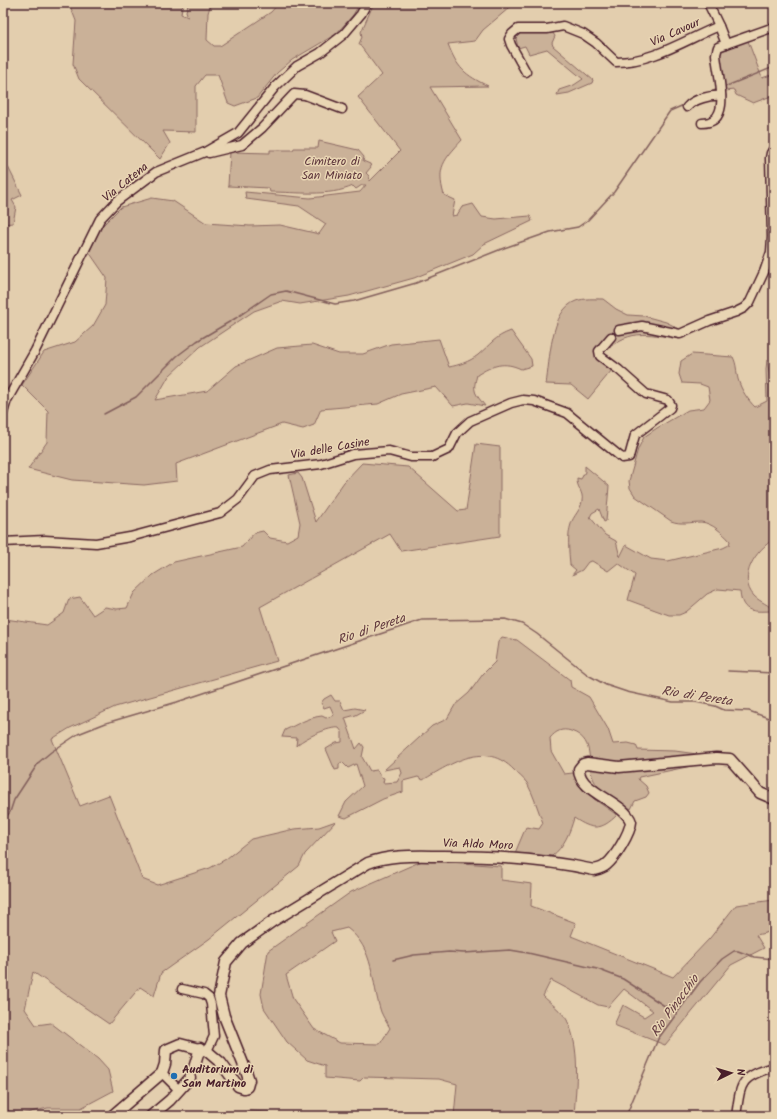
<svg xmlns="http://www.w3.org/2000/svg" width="777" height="1119" font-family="Kalam,sans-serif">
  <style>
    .green { fill: #cab198; stroke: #8a6862; fill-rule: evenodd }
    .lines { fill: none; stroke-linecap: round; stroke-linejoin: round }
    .stream { stroke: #825f5b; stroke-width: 1.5 }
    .minor-casing { stroke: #4a1f2b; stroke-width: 11 }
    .major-casing { stroke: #4a1f2b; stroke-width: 13 }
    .minor { stroke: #e9d5b3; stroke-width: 8 }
    .major { stroke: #e9d5b3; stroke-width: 10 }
    .poi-dot { fill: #1f6fb2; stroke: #e9d5b3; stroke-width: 1.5 }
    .labels { text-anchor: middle; stroke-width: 3; stroke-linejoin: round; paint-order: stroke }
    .street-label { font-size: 12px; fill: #4a1f2b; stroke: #e9d5b3 }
    .park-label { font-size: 12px; fill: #5d353b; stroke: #e9d5b3 }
    .poi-label { font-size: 12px; font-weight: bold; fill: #4a1f2b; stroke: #e9d5b3; text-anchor: start }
    .water-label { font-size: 13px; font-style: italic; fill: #623a3f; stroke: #e9d5b3 }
  </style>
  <rect width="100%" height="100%" fill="#e3ceae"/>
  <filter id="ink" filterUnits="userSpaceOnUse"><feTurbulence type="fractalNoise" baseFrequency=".025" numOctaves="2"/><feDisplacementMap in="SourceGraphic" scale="8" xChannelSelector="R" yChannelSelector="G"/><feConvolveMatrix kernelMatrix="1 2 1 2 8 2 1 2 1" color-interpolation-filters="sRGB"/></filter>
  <g filter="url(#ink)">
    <g class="green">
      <polygon points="69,3 186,3 182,7 181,14 188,17 186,11 188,5 192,3 211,3 208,13 207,40 214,46 220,46 271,12 279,3 360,3 353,15 336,34 292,60 277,73 257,98 235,106 228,103 218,75 205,75 196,86 196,132 163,131 170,143 160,159 79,79 73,64 76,21"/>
      <path d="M374,3h141l-32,27 -8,11 -27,3c9,24 17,31 40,42l-58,1 32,53c-18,20 -26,27 -18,55l11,5 -3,16 5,-1 5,-8 11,-3 9,13 14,2 34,-3 2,5 -48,23 -11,10 -59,24 -65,18 -49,8 -18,-3 -28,10 -54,36 -31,29 -14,24 52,-9 29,-25 41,-18 35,-3 27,9h24l28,-10 48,-5 10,28c10,-2 20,-5 29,-12 13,-11 16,-18 33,-24l20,28 1,7 -11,3c-17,-8 -28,-4 -44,6 -5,17 -2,18 8,31l-17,-3 -15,3 -17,-19 -35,7 -23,10 -57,5 -7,16 -11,4 -21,-5 -106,40 1,17 -33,4 -72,-5 -44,-11 19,-27 1,-31 -26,-26 22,-33 31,-10 18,-16 12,-21 2,-27 -18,-26 13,-26 19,-19 31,-9 21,3 33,22 44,3 30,-1 39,9 7,-10 -27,-18 -53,-7 -1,-7 65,6 50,-6 6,-7h-4l-6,4 -3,-3c-24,11 -57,6 -83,6l-1,-4 -41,-2 2,-34 40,1v-3h23l1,-2h24l1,-7 39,9 6,7 -1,4 7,3 1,3 -5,6 3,3 1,5 30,-30 -42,-54 24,-22 -23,-31 3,-7 -1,-5z"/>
      <polygon points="520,31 552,32 555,36 552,43 553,46 593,80 592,83 569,93 557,95 559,90 574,85 583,79 547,49 529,54 525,46 518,48 516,38"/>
      <polygon points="746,40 748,41 762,78 774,74 774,95 753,103 736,95 734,90 725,91 719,51"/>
      <polygon points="3,157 22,195 12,200 16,207 13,223 3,224"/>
      <path d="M603,299l13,10 12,6 16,1 22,6 8,4 4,13c-31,-6 -52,-10 -75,15l9,16 -24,29 -17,-14 -25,-1c4,-23 4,-74 30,-83 8,-3 19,-2 27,-2z"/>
      <path d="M692,354l41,3c4,8 3,14 5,22 3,11 10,21 17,28l12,-6 -1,-32 1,-9 7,40v139c-18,11 -37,38 -20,57 6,6 16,9 20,15 -19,0 -32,4 -34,-20l-22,-2 -11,5 -21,18 -7,3h-10l-41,-15 7,-25 -17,-12 -10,8 -16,-10 -4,1 -6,8 -10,5 4,-5 -6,-5c-1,-13 -3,-30 1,-41 2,-8 10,-14 11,-23 2,-9 -6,-14 -5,-23l4,1 4,-7v-6l24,20 -3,35 -2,1 -5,-13 -7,4 -2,4 15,18 11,6 4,16 6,-12 25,14 17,2 55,-13 6,-3 1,-4c-7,-8 -18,-18 -29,-19 -10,0 -20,3 -30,-1l-36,-25 -5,-8 -1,-7 9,-32 6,-12 13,-9 31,-18 16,-2 6,-8 -2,-13 -8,-3 -18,-1 -3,-9 2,-13z"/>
      <polygon points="476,444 500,447 500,536 401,551 390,534 260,607 277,661 115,707 70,728 52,739 80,806 109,795 142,879 157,885 210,868 226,859 251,839 294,829 319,827 336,821 305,854 299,866 209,939 161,973 154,996 140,987 109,1024 33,972 25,1009 36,1025 51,1023 98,1059 108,1070 113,1091 81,1108 48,1108 22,1114 3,1110 3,613 5,619 47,625 64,613 69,599 80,597 93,615 105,607 117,609 127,608 134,593 153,575 174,562 242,547 254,533 263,531 270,538 287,541 298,535 300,523 289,475 298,473 302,478 316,522 344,482 362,463 408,467 458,511 466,510"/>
      <path d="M502,637l15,3 53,40 1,7 18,10 19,32 5,15 15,-1 8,2 2,5 37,1 22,3 4,10 -62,13 -1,2 8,7 3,7 -3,4 -11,4 -4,8c-10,-8 -24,-14 -33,-23 -16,-17 2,-45 -27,-55 -9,-3 -15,0 -21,7l1,13 13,23 9,-1 21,26 23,16c-16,16 -25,15 -43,3 -4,14 -10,29 -22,38l-37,-3 11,-26 13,2 4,-6c-5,-13 -9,-27 -16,-40 -3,-4 -9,-9 -13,-13 -29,-30 -62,-7 -91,10l-5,-3 -15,4v11l-20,7 -37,19 -7,-2 7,-14 17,-16 -7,-22 -8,4 -6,-6 -3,2v5l-4,1 -9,-21 10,-6 6,-1v-10l-3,-4c-9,-2 -37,11 -43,18l1,-8 -15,-1 3,-7c11,-5 24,-13 37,-14l4,2 8,-3 -4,-9 -6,2 -3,-5 3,-4 7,-4 4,6h5l4,9 11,-2 10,2 -9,5 -11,3 11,31 5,-6 3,4 -2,10 8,14 7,-1 4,7 3,1 -1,5 14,-1 5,-9 -2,-6 -16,3 48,-44 15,-7 8,-14 14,-12 14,-19 12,-12 3,-20z"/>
      <path d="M424,860l77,6v14l31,4 -1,22 45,17 -5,13 102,41 37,-39 26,-33 38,-5v31l-18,4 8,13 -33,17 -66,80 -51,-20 9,-20 21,12 9,-6 -29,-22 -16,18 -10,-2 -47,-25 -8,16c7,7 19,15 24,24 14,29 9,65 7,96h-120l3,-32 -18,-5 -75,-2 -4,4 -35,-3v-12l-18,-6 -20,-18 -23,-34 -3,-14 7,-43 83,-59zM347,928c28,21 24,54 34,84 2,5 6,11 9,16l-10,16 -40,-1 -26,-14 -21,-30 -7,-24 49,-34 -4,-9z"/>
      <polygon points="248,1111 269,1112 269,1116 236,1116"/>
      <polygon points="310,1113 384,1116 310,1116"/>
    </g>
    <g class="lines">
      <g class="stream">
        <polyline points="724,87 774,67"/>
        <polyline points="709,93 718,89"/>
        <polyline points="104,414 136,397 177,356 197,341 236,318 271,294 286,291 335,304 354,301 416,283 504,248 550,232 578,227 588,220 614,192 670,111 686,104"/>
        <polyline points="728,671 774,673"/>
        <polyline points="3,821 10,812 14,800 39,762 51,752 78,734 106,723 177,702 422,620 505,619 522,624 537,634 588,675 606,685 627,692 673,702 695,702 715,706 724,710 749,711 774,720"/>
        <polyline points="393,960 414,955 449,952 464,953 510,950 528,953 597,969 623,979 677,1014"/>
        <polyline points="626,1116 658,1039 700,982 722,959 734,951 738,951 754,957 774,959"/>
      </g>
      <defs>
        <g id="minor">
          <polyline points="708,3 719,26"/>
          <path d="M526,72l-15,-27 -2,-6 3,-5 6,-5h29l16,-3 20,8 13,9 20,19c37,0 69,-22 103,-36l7,18 48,-17"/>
          <path d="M687,107c7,-8 23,-12 34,-11"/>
          <path d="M702,123c32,0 15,-48 14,-69l2,-7 8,-3"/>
          <polyline points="209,153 242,145 262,128 294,94 305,95 342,109"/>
          <polyline points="619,330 642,326 680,334 709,321 736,312 744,308 750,302 764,272 771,252 772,237 770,158 771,153 774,148"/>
          <polyline points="3,413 7,400 35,351 100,219 117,201 156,172 205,152 238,133 275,87 297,66 320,53 344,34 361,14 367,3"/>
          <polyline points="3,542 45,540 96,543 130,537 220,513 238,499 255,476 270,470 321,464 353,454 389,451 411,457 432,457 449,449 457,433 470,421 511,403 523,400 534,401 567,413 622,458 629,457 635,435 670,408 671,405 668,400 646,394 619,370 600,356 599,351 611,337"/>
          <polyline points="182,989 204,994 209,998 211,1004 214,1036 207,1051"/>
          <polyline points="162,1073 179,1090"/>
          <path d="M736,1116c5,-33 3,-39 38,-49"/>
        </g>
        <g id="major">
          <polyline points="194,1068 200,1048"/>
          <path d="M112,1116l50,-43 3,-9 1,-14 14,-6 27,7 14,12 17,23 6,2 3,-1 2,-7 -3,-9 -22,-55 -5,-20 7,-34 16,-19 31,-22 95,-58c23,-9 50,-7 75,-7 51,0 101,3 151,14 4,-1 9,-2 12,-5 9,-7 24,-32 25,-43 -6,-20 -53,-30 -52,-53l4,-5 4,-1 32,4 97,-9 14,1 30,34 14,6"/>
          <polyline points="151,1116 170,1100 190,1078"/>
        </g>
      </defs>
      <use href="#minor" class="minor-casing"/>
      <use href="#major" class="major-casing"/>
      <use href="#minor" class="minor"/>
      <use href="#major" class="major"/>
    </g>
  </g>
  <circle class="poi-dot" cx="174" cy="1076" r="4"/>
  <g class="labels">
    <g class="street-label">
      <text transform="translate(675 32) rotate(-24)" y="4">Via Cavour</text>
      <text transform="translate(125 182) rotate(-39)" y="4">Via Catena</text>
      <text transform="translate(330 448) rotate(-10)" y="4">Via delle Casine</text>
      <text transform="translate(478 844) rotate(2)" y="4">Via Aldo Moro</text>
    </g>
    <g class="park-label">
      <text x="332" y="165">Cimitero di<tspan x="332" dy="14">San Miniato</tspan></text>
    </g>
    <g class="poi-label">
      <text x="182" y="1073">Auditorium di<tspan x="182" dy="14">San Martino</tspan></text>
    </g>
    <g class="water-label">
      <text transform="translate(371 628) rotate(-19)" y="5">Rio di Pereta</text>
      <text transform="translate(697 695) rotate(9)" y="5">Rio di Pereta</text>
      <text transform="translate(674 1005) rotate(-54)" y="5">Rio Pinocchio</text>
    </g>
  </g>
  <rect width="777" height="1119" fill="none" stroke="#e9d5b3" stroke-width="16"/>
  <rect x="8" y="8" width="761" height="1103" fill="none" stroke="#4a1f2b" stroke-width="1.5" filter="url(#ink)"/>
  <g transform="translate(731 1073) rotate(85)" stroke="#e9d5b3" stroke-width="3" paint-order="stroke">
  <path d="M0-3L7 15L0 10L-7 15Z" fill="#4a1f2b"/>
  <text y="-6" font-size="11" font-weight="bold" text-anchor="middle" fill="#4a1f2b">N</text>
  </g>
</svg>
